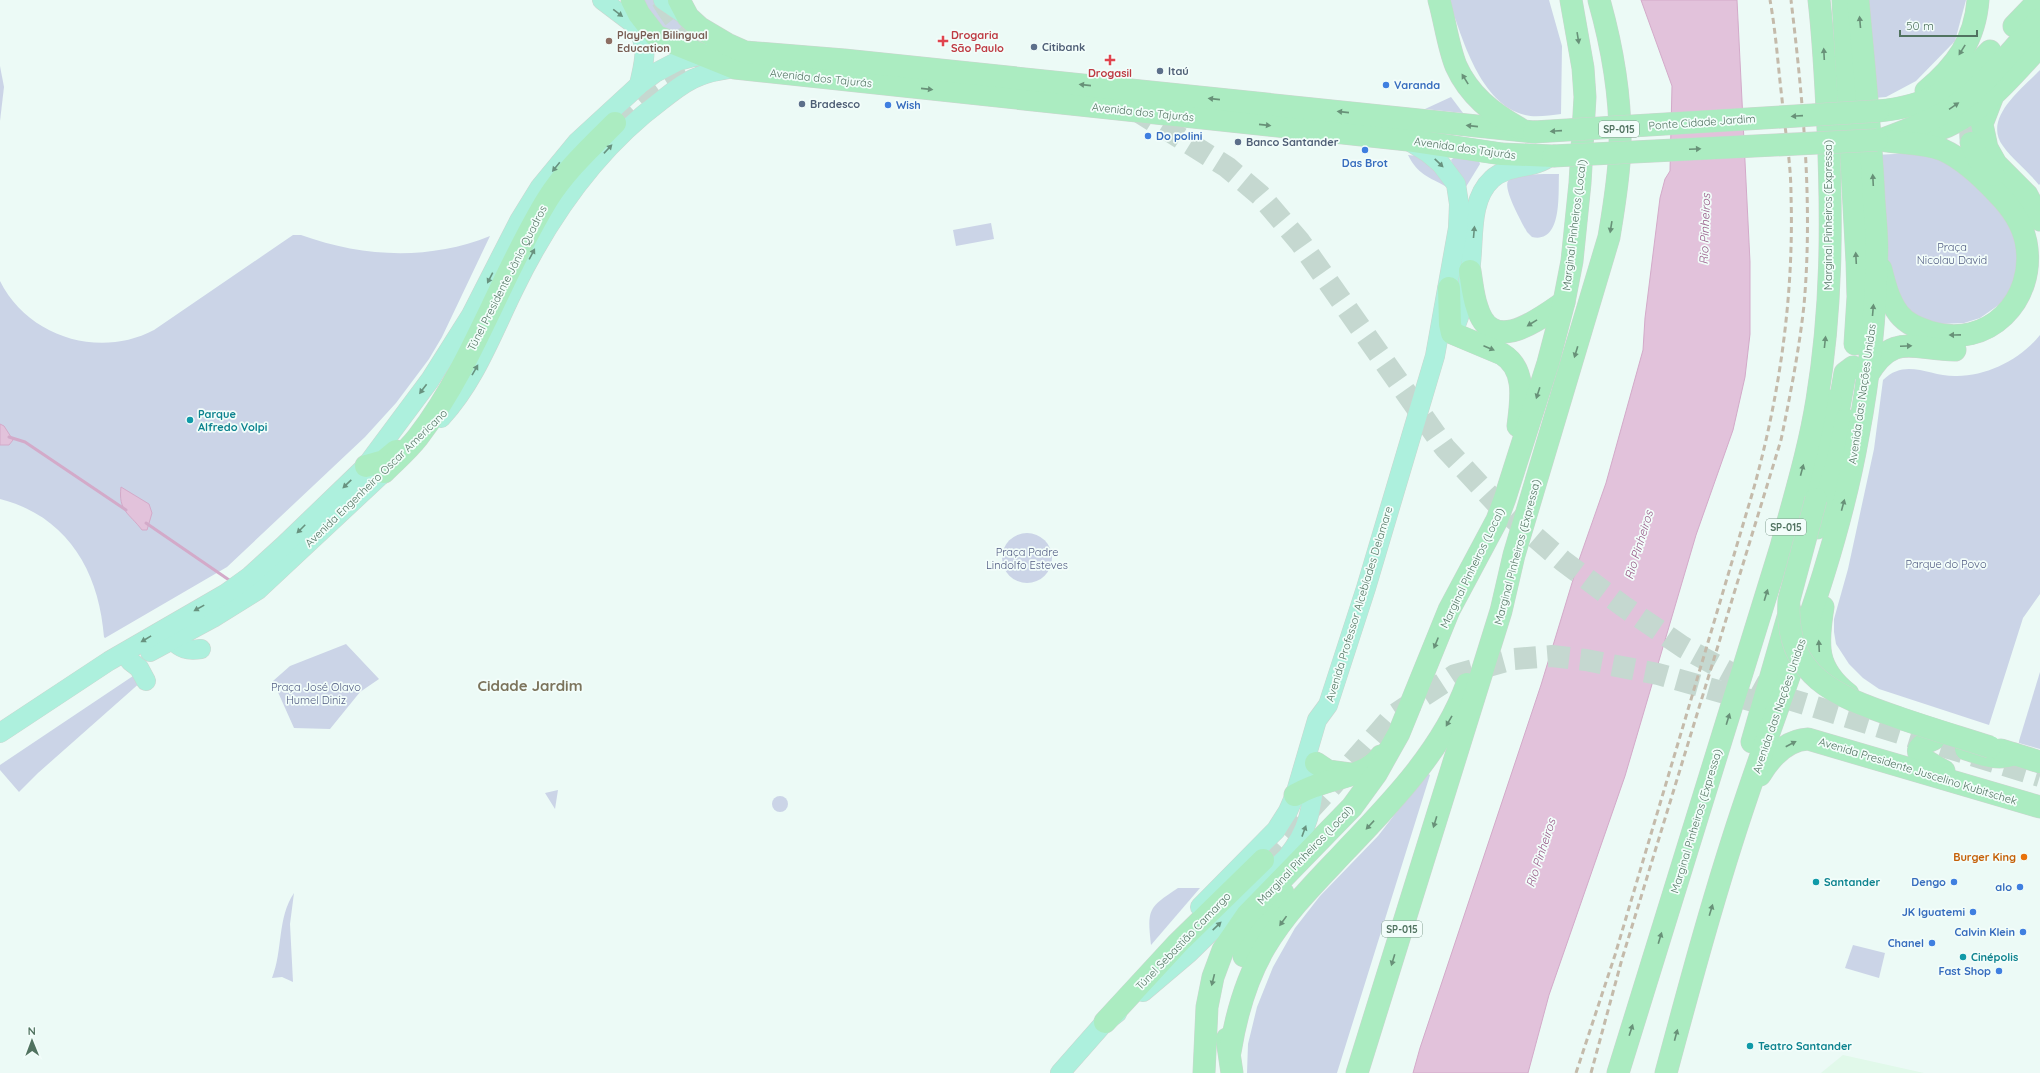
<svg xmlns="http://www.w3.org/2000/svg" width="2040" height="1073" font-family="Quicksand,sans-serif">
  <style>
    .commercial { fill: #e1f9ea }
    .green { fill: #cbd4e7 }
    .water { fill: #e2c2db; stroke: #d3aac9 }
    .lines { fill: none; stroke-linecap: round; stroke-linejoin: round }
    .stream { stroke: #d3aac9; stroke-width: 3 }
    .highway-tunnel { stroke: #c5d8d0; stroke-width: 22; stroke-dasharray: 22 11; stroke-linecap: butt }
    .major-casing { stroke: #cbd5cf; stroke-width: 20 }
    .highway-casing { stroke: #cbd5cf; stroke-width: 23 }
    .major { stroke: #adf0dd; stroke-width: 19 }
    .highway { stroke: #abecc1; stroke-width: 22 }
    .rail { stroke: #c4baaa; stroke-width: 3; stroke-dasharray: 6 4; stroke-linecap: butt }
    .highway-bridge-casing { stroke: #cbd5cf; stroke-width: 23; stroke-linecap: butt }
    .highway-bridge { stroke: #abecc1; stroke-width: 22 }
    .oneway { fill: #68927f }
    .oneway2 { fill: #689178 }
    .education-dot { fill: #8d6e63; stroke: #f2fdfa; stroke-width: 1.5 }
    .health-dot { fill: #e0444e; stroke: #f2fdfa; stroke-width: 1.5 }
    .service-dot { fill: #5c6f8a; stroke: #f2fdfa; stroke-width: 1.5 }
    .shop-dot { fill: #3f7fe0; stroke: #f2fdfa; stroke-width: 1.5 }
    .culture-dot { fill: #0f9aa8; stroke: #f2fdfa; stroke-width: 1.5 }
    .food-dot { fill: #e8710a; stroke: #f2fdfa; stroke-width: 1.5 }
    .labels { text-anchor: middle; stroke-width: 3.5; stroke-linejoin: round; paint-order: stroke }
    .shield { fill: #f2fdfa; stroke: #819c8e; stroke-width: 1 }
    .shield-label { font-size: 10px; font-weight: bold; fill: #517360 }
    .education-label { font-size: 11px; font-weight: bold; fill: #785e54; stroke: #f2fdfa; text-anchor: start }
    .health-label { font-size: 11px; font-weight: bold; fill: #be3a42; stroke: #f2fdfa; text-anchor: start }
    .service-label { font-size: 11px; font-weight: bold; fill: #4e5e75; stroke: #f2fdfa; text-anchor: start }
    .street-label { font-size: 11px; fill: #517360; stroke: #f2fdfa }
    .shop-label { font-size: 11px; font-weight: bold; fill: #366cbe; stroke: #f2fdfa; text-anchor: end }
    .park-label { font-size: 11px; fill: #515b82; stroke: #f2fdfa }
    .culture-label { font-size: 11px; font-weight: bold; fill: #0d838f; stroke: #f2fdfa; text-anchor: start }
    .food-label { font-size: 11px; font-weight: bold; fill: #c56008; stroke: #f2fdfa; text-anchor: end }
    .water-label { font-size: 12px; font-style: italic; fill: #975887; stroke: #f2fdfa }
    .district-label { font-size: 15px; font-weight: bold; fill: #7b735b; stroke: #f2fdfa }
  </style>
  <rect width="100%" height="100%" fill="#ecfaf6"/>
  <polygon class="commercial" points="1843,1055 1924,1073 1821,1073"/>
  <g class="green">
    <polygon points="637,0 655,0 684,27 682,33 676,38 664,33"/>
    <path d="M1449,0h100l13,46 -1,68c-11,1 -25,4 -36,1 -45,-11 -63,-77 -76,-115z"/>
    <polygon points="1866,0 1966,0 1955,41 1916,81 1886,97 1874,98"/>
    <polygon points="0,66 4,87 0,121"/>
    <path d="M2040,70v114l-1,1c-11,-14 -26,-25 -36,-39 -21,-28 20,-58 37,-76z"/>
    <polygon points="1451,97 1463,113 1425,109"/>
    <polygon points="1914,153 1942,159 1980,187 2015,230 2018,270 2009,292 2000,304 1980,318 1964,323 1939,324 1916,316 1891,295 1875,155"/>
    <path d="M1408,155l19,2 20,30c-18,-10 -29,-12 -39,-32z"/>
    <polygon points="1457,155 1478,158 1480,164 1464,190 1451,160"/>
    <path d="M1559,174c-1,18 4,70 -27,63l-5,-5c-5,-9 -24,-43 -19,-51 6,-8 41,-7 51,-7z"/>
    <polygon points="991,223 994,239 956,246 953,230"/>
    <path d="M293,235h8c61,22 127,26 189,1l-48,101 -13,22 -33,44 -31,34 -138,130 -122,71 -1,-1c-5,-66 -37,-121 -104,-138v-218c28,56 99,78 154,49z"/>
    <path d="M2040,335v259l-17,24 -34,107 -110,-36 -16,-11 -14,-14 -13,-20 -2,-12v-13l14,-50 26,-120 9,-69c23,-23 47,-3 74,-4 31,0 64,-17 83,-41z"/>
    <circle cx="1027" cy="558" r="25"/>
    <polygon points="346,644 379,679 360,692 330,729 294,728 273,681 290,666"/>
    <polygon points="2040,672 2040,749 2019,743 2019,741"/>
    <polygon points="136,674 142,681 38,773 19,792 0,770 0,765"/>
    <polygon points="1427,773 1430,775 1337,1073 1247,1073 1248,1044 1257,1007 1273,967 1295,928 1320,896 1378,836"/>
    <polygon points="558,790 555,809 545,793"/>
    <circle cx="780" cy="804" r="8"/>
    <path d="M1178,888h22l-49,57c-4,-36 -3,-37 27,-57z"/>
    <path d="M294,893l-4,31 3,58 -11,-5 -10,1c11,-27 5,-60 22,-85z"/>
    <polygon points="1853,945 1885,953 1879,978 1845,968"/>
  </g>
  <g class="water">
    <polygon points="1641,0 1737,0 1750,262 1750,334 1745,377 1733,430 1696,535 1625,776 1549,995 1528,1073 1413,1073 1420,1048 1541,685 1579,560 1606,483 1643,350 1645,318 1660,198 1665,179 1670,171 1672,86"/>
    <polygon points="0,424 4,426 13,440 9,445 0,445"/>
    <path d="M121,487l28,17 3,9 -5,17h-5c-13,-17 -24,-19 -21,-43z"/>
  </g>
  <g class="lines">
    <g class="stream">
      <polyline points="9,437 25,442 126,510"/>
      <polyline points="146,523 232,582"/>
    </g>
    <g class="highway-tunnel">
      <path d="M662,0c14,25 31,39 53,57"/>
      <polyline points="1134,109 1227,167 1260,195 1300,242 1445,448 1500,507 1563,561 1623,606 1683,647 1763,691 2040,776"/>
      <path d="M615,123c30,-29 57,-52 98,-64"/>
      <path d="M1971,143c-2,-16 -1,-30 9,-45"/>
      <polyline points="1263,860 1330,788 1394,715 1455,675 1514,659 1552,656 1586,660 1658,674 1753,701"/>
    </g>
    <defs>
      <g id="major">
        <polyline points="602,0 635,25 655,35"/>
        <polyline points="663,0 688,17"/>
        <path d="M635,25c15,22 9,36 4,60"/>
        <path d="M1453,333c8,-20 14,-41 17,-62 5,-29 -2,-70 22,-92 16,-15 42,-9 59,-23"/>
        <path d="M441,418c34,-37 51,-84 73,-129 35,-72 82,-140 148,-189 12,-9 23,-19 38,-24 11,-5 23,-6 35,-8"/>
        <path d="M171,639c10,10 16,12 30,10"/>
        <polyline points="150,652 213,618 258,590 396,461"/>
        <polyline points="130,661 139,668 146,681"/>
        <polyline points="0,733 109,661 225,594 250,576 283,546 366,466 430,380 471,315 519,221 540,187 577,142 639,85 655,73 678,61 708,53"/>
        <polyline points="1200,907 1276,830 1288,811 1295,795 1317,720 1328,705 1366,588 1435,356 1458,228 1459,204 1456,184 1441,164 1428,153 1409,141"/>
        <path d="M1143,992l46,-39 98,-96c22,-27 25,-49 28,-83"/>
        <polyline points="1060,1073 1105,1022 1117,1013"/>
      </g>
      <g id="highway">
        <polyline points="632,0 639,14 656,36 735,68 1408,140 1502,154 1553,156"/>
        <polyline points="679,0 688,17 700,28 727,44 745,52 844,60 1534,132"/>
        <path d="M1439,0c6,21 9,46 17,66 13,29 36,47 63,62"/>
        <polyline points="1843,0 1857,262 1858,297 1855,344"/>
        <polyline points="2014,26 2039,0"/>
        <path d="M1926,91c30,-25 49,-51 52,-91"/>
        <polyline points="1992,98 1982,124 1987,148 1996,164 2027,195 2040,220"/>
        <path d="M1878,111c53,-5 76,-22 112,-60"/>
        <path d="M1935,131c46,-15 74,-52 105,-85"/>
        <path d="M1883,139c25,-9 51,-19 73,-34 30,-21 59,-59 84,-86"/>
        <path d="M1880,140c21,4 43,2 63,10 20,9 39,27 54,43 14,14 25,29 29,49 11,58 -38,108 -96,90 -12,-4 -23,-8 -31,-18 -10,-13 -14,-29 -18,-45"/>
        <polyline points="1971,143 1979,160 1994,175"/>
        <path d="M1470,271c2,12 3,25 7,36 15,50 62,12 87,-5"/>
        <path d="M1449,288l1,36 2,9 50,21c25,15 19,47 16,72"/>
        <path d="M1867,376c26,-45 46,-26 88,-26"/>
        <polyline points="1837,419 1845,373 1853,367"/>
        <polyline points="366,466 384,461 396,451"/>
        <path d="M384,472c11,-11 24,-22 34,-35 55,-72 82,-160 129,-237 18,-29 44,-53 68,-77"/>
        <polyline points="1818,492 1821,457 1831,401"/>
        <polyline points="1817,528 1837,463 1846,420"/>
        <path d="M1823,607c-6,38 -8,61 25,87"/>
        <path d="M1934,739c-33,13 -5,23 10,32"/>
        <polyline points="1752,742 1790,610"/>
        <path d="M1966,749c15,5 32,12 48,5"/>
        <polyline points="2001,750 2040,762"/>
        <polyline points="1316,763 1328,771 1350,774"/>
        <path d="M1760,775c11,-18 26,-35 48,-36l232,68"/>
        <path d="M1295,795c6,-3 13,-7 20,-9 22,-9 50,-10 66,-30"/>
        <polyline points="1244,956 1264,920 1283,893"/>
        <polyline points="1105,1022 1177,944 1263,860"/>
        <polyline points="1227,1039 1232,1073"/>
        <path d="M1230,1052c6,-37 16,-73 35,-105 22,-37 53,-67 82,-98 46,-48 97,-101 120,-165"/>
        <polyline points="1204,1073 1207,1007 1213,977 1223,950 1247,915 1352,807 1376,774 1399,733 1449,610 1497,520 1505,498 1548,363 1564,302 1572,261 1580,183 1585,97 1583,68 1571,0"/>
        <path d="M1357,1073l144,-462 13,-56 95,-318c5,-30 10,-59 11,-90 1,-48 -8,-101 -21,-147"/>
        <path d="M1618,1073l163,-526c13,-49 28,-97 36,-147 15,-91 15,-178 11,-271 -2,-43 -4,-86 -9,-129"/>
        <path d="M1666,1073c25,-93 50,-186 81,-277 40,-119 89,-235 111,-360 11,-58 18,-128 19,-187 0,-17 -2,-34 -3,-50 -3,-66 -10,-133 -16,-199"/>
      </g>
    </defs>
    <use href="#major" class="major-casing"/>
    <use href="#highway" class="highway-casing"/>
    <use href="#major" class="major"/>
    <use href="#highway" class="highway"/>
    <g class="rail">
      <path d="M1576,1073l39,-118 138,-464c27,-96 41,-197 38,-296 0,-32 -6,-64 -9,-96 -4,-33 -6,-66 -12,-99"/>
      <path d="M1591,1073l31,-114 159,-519c9,-44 18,-89 23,-135 9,-101 -1,-204 -13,-305"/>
    </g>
    <defs>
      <g id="highway-bridge">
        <polyline points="1534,132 1878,111"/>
        <polyline points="1553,156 1877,140"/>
        <path d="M1816,499l-27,101c-5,77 47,96 108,117 31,11 62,20 93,30"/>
      </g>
    </defs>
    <use href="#highway-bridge" class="highway-bridge-casing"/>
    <use href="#highway-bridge" class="highway-bridge"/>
  </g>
  <defs><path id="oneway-solid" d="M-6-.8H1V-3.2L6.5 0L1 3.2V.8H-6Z"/></defs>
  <g class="oneway">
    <use href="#oneway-solid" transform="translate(618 13) rotate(37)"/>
    <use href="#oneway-solid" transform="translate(608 149) rotate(-47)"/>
    <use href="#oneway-solid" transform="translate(1439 163) rotate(44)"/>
    <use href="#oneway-solid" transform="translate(556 167) rotate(129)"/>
    <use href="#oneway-solid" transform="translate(1474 232) rotate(-85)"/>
    <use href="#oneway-solid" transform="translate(532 254) rotate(-62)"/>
    <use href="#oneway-solid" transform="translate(490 278) rotate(117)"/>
    <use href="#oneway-solid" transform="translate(475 370) rotate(-60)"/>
    <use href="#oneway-solid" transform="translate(423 389) rotate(127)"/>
    <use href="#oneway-solid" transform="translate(347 484) rotate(136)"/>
    <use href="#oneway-solid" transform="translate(301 529) rotate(135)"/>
    <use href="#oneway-solid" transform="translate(199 608) rotate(151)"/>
    <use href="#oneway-solid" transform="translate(146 639) rotate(149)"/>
    <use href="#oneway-solid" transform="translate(1304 831) rotate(-70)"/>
    <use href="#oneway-solid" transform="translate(1217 926) rotate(-44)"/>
  </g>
  <g class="oneway2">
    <use href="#oneway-solid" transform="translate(1860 22) rotate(-95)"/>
    <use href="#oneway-solid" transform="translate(1578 38) rotate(81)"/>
    <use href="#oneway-solid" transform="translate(1962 50) rotate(122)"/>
    <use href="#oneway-solid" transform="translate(1824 54) rotate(-93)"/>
    <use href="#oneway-solid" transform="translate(1465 79) rotate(-122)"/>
    <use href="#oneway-solid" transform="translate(1085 85) rotate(-174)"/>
    <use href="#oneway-solid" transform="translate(927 89) rotate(6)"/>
    <use href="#oneway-solid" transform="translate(1214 99) rotate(-174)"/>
    <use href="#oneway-solid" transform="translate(1954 106) rotate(-34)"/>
    <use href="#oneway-solid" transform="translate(1343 112) rotate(-174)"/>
    <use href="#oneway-solid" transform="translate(1797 116) rotate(176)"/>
    <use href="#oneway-solid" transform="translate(1265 125) rotate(6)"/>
    <use href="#oneway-solid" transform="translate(1472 126) rotate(-174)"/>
    <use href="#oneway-solid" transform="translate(1556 131) rotate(176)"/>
    <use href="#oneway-solid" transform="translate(1695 149) rotate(-3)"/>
    <use href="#oneway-solid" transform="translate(1873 180) rotate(-93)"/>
    <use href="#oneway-solid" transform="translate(1611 227) rotate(99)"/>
    <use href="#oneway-solid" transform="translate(1856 258) rotate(-93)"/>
    <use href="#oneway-solid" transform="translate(1873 310) rotate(-85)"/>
    <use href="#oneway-solid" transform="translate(1532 323) rotate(148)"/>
    <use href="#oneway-solid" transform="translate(1955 335) rotate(179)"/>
    <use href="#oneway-solid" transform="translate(1825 342) rotate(-84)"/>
    <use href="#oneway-solid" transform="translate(1906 346) rotate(-2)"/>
    <use href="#oneway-solid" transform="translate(1489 348) rotate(23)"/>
    <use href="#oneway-solid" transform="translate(1576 352) rotate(107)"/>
    <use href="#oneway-solid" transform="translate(1538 393) rotate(108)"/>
    <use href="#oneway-solid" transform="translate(1802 470) rotate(-75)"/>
    <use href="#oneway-solid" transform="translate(1843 505) rotate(-75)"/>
    <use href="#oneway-solid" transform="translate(1766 595) rotate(-73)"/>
    <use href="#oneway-solid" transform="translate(1436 643) rotate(112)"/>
    <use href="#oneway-solid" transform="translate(1819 646) rotate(-93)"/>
    <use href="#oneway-solid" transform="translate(1728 719) rotate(-73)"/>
    <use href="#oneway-solid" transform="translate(1449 721) rotate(120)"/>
    <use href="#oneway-solid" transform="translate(1791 744) rotate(-28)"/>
    <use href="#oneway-solid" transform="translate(1435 822) rotate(107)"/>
    <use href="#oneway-solid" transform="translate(1370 825) rotate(133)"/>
    <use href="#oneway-solid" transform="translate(1711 910) rotate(-73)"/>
    <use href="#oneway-solid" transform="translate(1283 921) rotate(126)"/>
    <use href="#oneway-solid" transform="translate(1660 938) rotate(-73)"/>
    <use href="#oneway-solid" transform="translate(1393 960) rotate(107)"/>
    <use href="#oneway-solid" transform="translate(1213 980) rotate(104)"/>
    <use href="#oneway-solid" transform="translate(1631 1030) rotate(-72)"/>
    <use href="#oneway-solid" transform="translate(1676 1035) rotate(-75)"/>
  </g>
  <circle class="education-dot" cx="609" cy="41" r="4"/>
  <g class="health-dot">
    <path d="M941 35h4v4h4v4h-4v4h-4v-4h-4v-4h4z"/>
    <path d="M1108 54h4v4h4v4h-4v4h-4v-4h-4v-4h4z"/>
  </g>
  <g class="service-dot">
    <circle cx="1034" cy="47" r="4"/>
    <circle cx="1160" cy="71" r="4"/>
    <circle cx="802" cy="104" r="4"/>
    <circle cx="1238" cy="142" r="4"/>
  </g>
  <g class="shop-dot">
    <circle cx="1386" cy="85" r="4"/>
    <circle cx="888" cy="105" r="4"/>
    <circle cx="1148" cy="136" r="4"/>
    <circle cx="1365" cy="150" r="4"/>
    <circle cx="1954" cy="882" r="4"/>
    <circle cx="2020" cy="887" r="4"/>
    <circle cx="1973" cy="912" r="4"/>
    <circle cx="2023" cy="932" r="4"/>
    <circle cx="1932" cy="943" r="4"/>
    <circle cx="1999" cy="971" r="4"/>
  </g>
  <g class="culture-dot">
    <circle cx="190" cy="420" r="4"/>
    <circle cx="1816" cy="882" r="4"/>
    <circle cx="1963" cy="957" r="4"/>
    <circle cx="1750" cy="1046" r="4"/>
  </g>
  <circle class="food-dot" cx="2024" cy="857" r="4"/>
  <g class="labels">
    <g class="shield">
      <rect x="1599" y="121" width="40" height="16" rx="3"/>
      <rect x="1766" y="519" width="40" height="16" rx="3"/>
      <rect x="1382" y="921" width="40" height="16" rx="3"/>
    </g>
    <g class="shield-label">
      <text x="1619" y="133">SP-015</text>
      <text x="1786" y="531">SP-015</text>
      <text x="1402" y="933">SP-015</text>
    </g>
    <g class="education-label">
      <text x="617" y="39">PlayPen Bilingual<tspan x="617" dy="13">Education</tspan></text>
    </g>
    <g class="health-label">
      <text x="951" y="39">Drogaria<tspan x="951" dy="13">São Paulo</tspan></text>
      <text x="1110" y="77" text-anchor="middle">Drogasil</text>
    </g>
    <g class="service-label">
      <text x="1042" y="51">Citibank</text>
      <text x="1168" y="75">Itaú</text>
      <text x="810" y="108">Bradesco</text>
      <text x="1246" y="146">Banco Santander</text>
    </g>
    <g class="street-label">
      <text transform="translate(821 78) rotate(6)" y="4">Avenida dos Tajurás</text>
      <text transform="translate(1143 112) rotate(6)" y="4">Avenida dos Tajurás</text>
      <text transform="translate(1702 122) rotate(-4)" y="4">Ponte Cidade Jardim</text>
      <text transform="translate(1465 148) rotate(8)" y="4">Avenida dos Tajurás</text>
      <text transform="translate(1828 215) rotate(-90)" y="4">Marginal Pinheiros (Expressa)</text>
      <text transform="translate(1574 225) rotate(-83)" y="4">Marginal Pinheiros (Local)</text>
      <text transform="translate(507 278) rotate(-63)" y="4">Túnel Presidente Jânio Quadros</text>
      <text transform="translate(1862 394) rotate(-82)" y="4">Avenida das Nações Unidas</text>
      <text transform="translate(376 478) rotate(-44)" y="4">Avenida Engenheiro Oscar Americano</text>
      <text transform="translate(1517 552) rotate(-75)" y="4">Marginal Pinheiros (Expressa)</text>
      <text transform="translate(1472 568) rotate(-64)" y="4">Marginal Pinheiros (Local)</text>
      <text transform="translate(1359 604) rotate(-73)" y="4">Avenida Professor Alcebíades Delamare</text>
      <text transform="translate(1779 706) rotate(-71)" y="4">Avenida das Nações Unidas</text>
      <text transform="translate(1918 771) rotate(17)" y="4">Avenida Presidente Juscelino Kubitschek</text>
      <text transform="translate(1696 821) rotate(-73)" y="4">Marginal Pinheiros (Expressa)</text>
      <text transform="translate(1305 855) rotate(-46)" y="4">Marginal Pinheiros (Local)</text>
      <text transform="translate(1183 941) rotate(-46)" y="4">Túnel Sebastião Camargo</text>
    </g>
    <g class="shop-label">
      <text x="1394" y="89" text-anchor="start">Varanda</text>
      <text x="896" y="109" text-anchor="start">Wish</text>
      <text x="1156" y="140" text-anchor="start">Do polini</text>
      <text x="1365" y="167" text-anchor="middle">Das Brot</text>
      <text x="1946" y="886">Dengo</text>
      <text x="2012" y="891">alo</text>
      <text x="1965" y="916">JK Iguatemi</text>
      <text x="2015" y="936">Calvin Klein</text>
      <text x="1924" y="947">Chanel</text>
      <text x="1991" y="975">Fast Shop</text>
    </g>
    <g class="park-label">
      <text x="1952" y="251">Praça<tspan x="1952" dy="13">Nicolau David</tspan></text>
      <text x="1027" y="556">Praça Padre<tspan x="1027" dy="13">Lindolfo Esteves</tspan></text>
      <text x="1946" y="568">Parque do Povo</text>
      <text x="316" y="691">Praça José Olavo<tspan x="316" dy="13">Humel Diniz</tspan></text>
    </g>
    <g class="culture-label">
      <text x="198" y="418">Parque<tspan x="198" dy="13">Alfredo Volpi</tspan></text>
      <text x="1824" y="886">Santander</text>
      <text x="1971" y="961">Cinépolis</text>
      <text x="1758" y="1050">Teatro Santander</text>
    </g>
    <g class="food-label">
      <text x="2016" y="861">Burger King</text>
    </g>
    <g class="water-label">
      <text transform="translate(1705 229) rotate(-88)" y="4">Rio Pinheiros</text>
      <text transform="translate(1639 545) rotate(-73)" y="4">Rio Pinheiros</text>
      <text transform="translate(1541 853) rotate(-72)" y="4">Rio Pinheiros</text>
    </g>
    <g class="district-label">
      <text x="530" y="691">Cidade Jardim</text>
    </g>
  </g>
  <g transform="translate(32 1041) rotate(359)" stroke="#f2fdfa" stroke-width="3" paint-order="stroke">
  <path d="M0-3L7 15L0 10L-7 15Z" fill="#517360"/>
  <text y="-6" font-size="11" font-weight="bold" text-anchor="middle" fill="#517360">N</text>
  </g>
  <path d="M1900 30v6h77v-6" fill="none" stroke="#517360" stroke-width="2"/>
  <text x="1906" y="30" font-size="12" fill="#517360" stroke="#f2fdfa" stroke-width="3" paint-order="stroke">50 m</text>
</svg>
